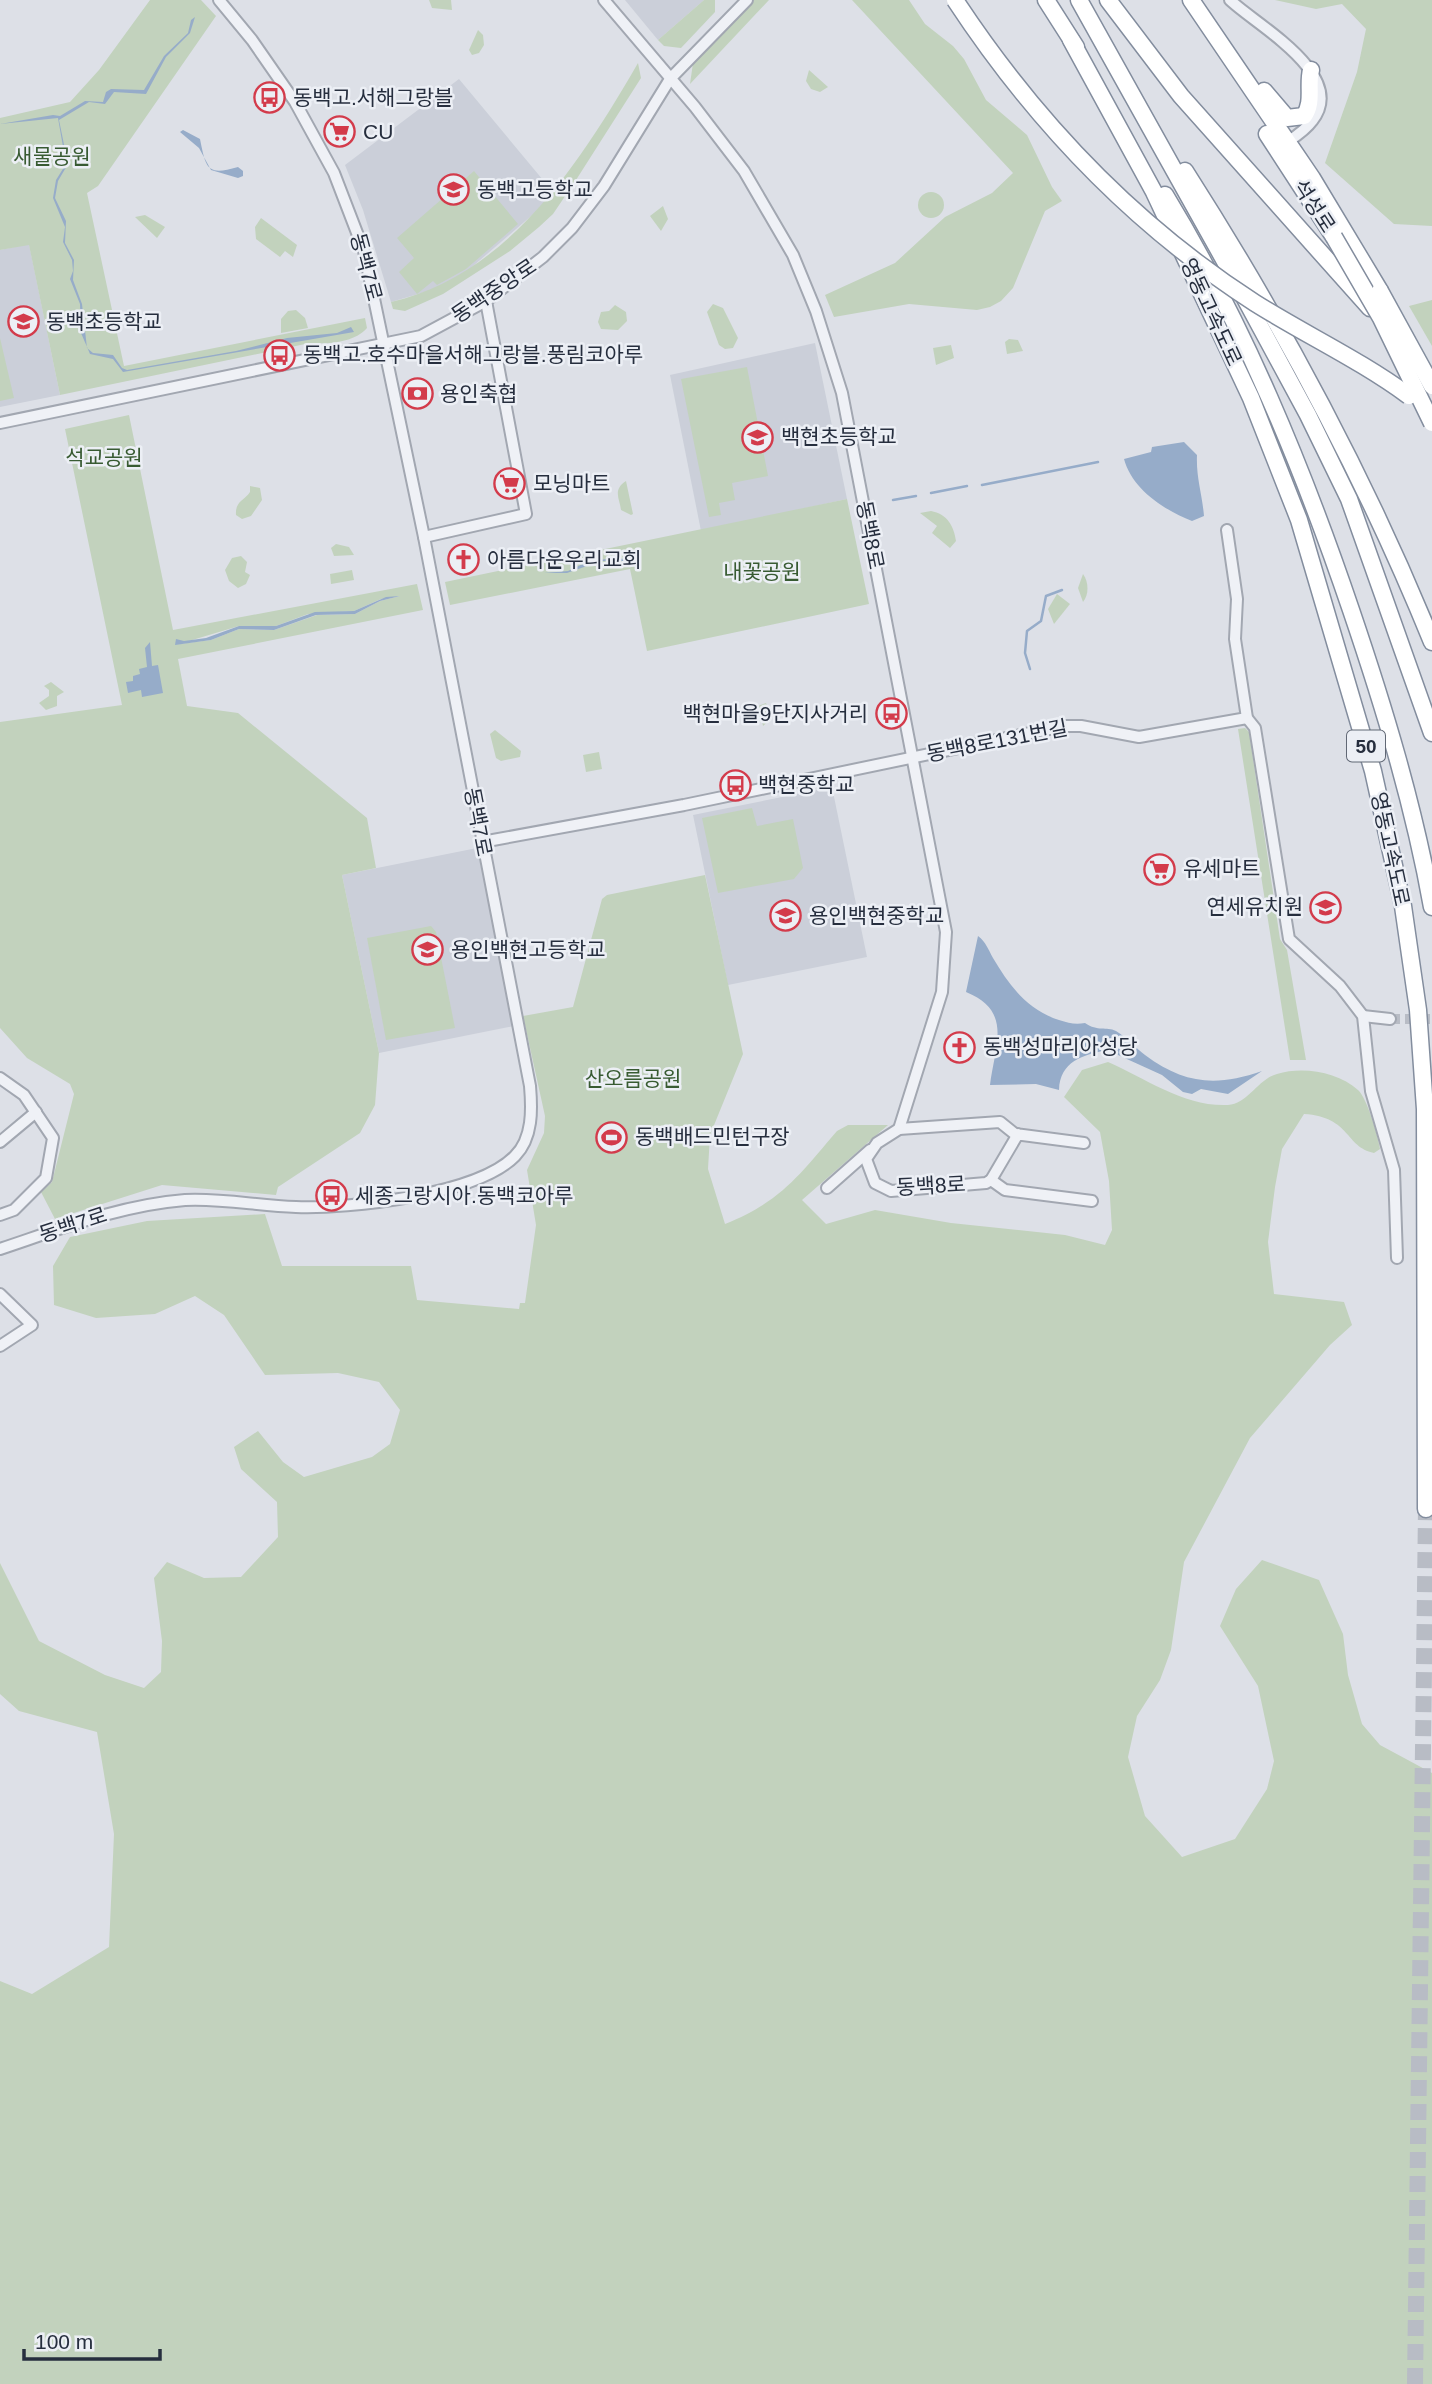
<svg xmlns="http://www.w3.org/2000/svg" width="1432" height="2384" font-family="Arial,'Noto Sans KR',sans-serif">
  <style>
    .built { fill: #cbcfd9 }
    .green { fill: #c2d2bd; fill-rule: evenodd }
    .water { fill: #96acc9 }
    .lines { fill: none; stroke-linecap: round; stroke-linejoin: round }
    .stream { stroke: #96acc9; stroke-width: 2.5 }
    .minor-tunnel { stroke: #b8bcc5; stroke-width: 10; stroke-dasharray: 10 5; stroke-linecap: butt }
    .highway-tunnel { stroke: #b8bcc5; stroke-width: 16; stroke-dasharray: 16 8; stroke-linecap: butt }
    .minor-casing { stroke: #a2a7b1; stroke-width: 14 }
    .highway-casing { stroke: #838d9e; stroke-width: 19 }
    .minor { stroke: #eff1f6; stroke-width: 10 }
    .highway { stroke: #fff; stroke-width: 16 }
    .highway-bridge-casing { stroke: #838d9e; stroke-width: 19; stroke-linecap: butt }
    .highway-bridge { stroke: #fff; stroke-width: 16 }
    .labels { text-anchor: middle; stroke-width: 5; stroke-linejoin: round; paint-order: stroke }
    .shield { fill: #eceff5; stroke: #616875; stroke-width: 2 }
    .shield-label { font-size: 19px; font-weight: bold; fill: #262e3e }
    .poi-label { font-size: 21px; fill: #262e3e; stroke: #eceff5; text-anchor: start }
    .park-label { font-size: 21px; fill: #385b32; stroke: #eceff5 }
    .street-label { font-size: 21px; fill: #262e3e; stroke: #eceff5 }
  </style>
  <rect width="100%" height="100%" fill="#dde0e7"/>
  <g class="built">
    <polygon points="625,0 704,0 658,40"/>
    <polygon points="459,79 553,192 538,210 465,273 435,289 391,302 363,210 345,165"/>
    <polygon points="29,244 60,395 0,407 0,250"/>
    <polygon points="815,343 847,499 701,531 670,375"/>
    <polygon points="832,787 867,957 728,985 693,815"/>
    <polygon points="477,848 514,1026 379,1053 342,875"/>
  </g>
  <g class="green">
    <path d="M150,0h51l15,16 -118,170 -11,7 37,173 241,-48 2,10c-13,15 -39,16 -57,15l-250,52 -31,-150 -29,5v-132l70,-16 29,-32z"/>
    <polygon points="429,0 451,0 452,10 432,8"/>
    <polygon points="704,0 715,0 715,12 681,48 664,46 658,40"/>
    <polygon points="754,0 769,0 690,84 693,63"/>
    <polygon points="852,0 909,0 925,24 953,46 964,59 986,100 1027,135 1052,187 1062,201 1045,211 1013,288 1001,301 990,307 977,310 909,304 834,317 825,295 895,263 945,217 992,193 1013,173"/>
    <polygon points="1275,0 1432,0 1432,226 1394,224 1325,163 1357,72 1366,29 1342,4 1316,9"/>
    <polygon points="478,30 483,35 484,45 479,53 472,55 469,50"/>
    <path d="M638,63l3,15 -65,102 -23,34 -14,13 -29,24 -67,43 -38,17 -12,-2 -2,-7c118,-27 190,-141 247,-239z"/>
    <polygon points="809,70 828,87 820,92 811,89 806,81"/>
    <polygon points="474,171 518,224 466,269 437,285 433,281 417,294 399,272 414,258 397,238"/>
    <circle cx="931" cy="205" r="13"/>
    <polygon points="663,206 668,219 661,231 650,216"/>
    <polygon points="145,215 165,227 157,238 135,217"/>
    <polygon points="261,218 297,245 293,257 285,251 280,257 256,239 255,227"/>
    <polygon points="1432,300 1432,346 1409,306"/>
    <polygon points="713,304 723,308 738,338 733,348 725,349 719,345 707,312"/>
    <polygon points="615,305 626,312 627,321 618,330 601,329 598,322 601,312 609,311"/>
    <polygon points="296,310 305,318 308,328 281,333 281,319 288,311"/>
    <polygon points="0,338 14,398 0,401"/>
    <polygon points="1009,339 1018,340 1023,351 1007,354 1005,342"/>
    <polygon points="951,345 954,358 936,365 933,348"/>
    <polygon points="747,367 768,476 732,483 735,500 719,503 721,515 709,517 681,379"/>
    <path d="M129,415l44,215 244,-46 6,26 -245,49 9,47 51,7 129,105 9,50 -34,7 37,178 -4,52 -15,28 -82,54 -2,8 -114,-10 -107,34 -14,-27 11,-10 22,-88 -4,-10 -43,-26 -27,-30v-306l122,-17 -57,-276zM400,596l-20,5 -25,13 -38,1 -43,15 -35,-1 -28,11 -32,4 60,-18h37l32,-12 46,-3 27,-12z"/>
    <path d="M626,481l7,33 -2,1 -10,-5c-1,-11 -9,-20 5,-29z"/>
    <path d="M250,486l10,2 2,12 -11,16 -9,3 -6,-4c-1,-14 8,-14 14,-23z"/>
    <polygon points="847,499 869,604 647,651 630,569 450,605 445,582"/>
    <path d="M931,511c16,3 23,15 25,30l-6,7 -18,-15 5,-7 -17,-13z"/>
    <polygon points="336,544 349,547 354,555 334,556 331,548"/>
    <polygon points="241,556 247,562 245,572 250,575 246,584 238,588 229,581 225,570 232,558"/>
    <polygon points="352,570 354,580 331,584 330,574"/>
    <path d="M1083,574c6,8 6,21 0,28l-5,-14z"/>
    <polygon points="1057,594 1070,604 1054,624 1048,609"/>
    <polygon points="51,682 64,692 57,696 57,706 46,710 39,703 49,696 49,690 44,686"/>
    <polygon points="766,703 772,718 763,726 762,721 757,722 753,716 758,706"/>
    <polygon points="1245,728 1249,732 1280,939 1287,950 1306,1060 1290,1060 1238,729"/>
    <polygon points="495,730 521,751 520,757 501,761 496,758 490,734"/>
    <polygon points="599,752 602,769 586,772 583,755"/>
    <polygon points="752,808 757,826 793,819 803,868 794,879 718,893 702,818"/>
    <path d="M705,875l38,179 -33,81 -2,34 17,55c57,-23 74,-49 112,-93l11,-6h40l-86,75 24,24 49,-14 76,13 114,12 40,10 7,-15 -3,-49 -9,-49 -36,-35 18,-27 26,-8c37,16 76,45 120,43 20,-1 30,-26 49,-31 26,-8 61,-2 81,16 9,8 20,46 22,59l-6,4c-29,-6 -23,-36 -70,-39l-22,35 -7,38 -7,55 6,52 70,8 8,23 -22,20 -80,93 -66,124 -13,88 -11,30 -23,36 -9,41 17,59 37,41 53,-18 32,-50 7,-28 -16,-75 -38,-60 16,-37 26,-29 57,20 24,54 5,41 14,49 18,21 52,28v611h-1432v-403l32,13 77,-47 5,-113 -17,-102 -78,-21 -19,-17v-131l39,78 66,34 39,13 17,-16 1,-31 -8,-63 13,-16 37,16 37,-1 37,-40 -1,-35 -36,-33 -7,-22 24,-16 25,31 21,15 68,-20 18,-13 10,-34 -21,-28 -41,-9 -73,2 -41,-60 -29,-19 -40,18 -59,4 -42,-13 -1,-39 17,-29 77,-16 118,-7 17,52h129l6,34 102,9 1,-6h5l11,-78 -9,-55 17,-37 1,-17 -22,-100 50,-9 29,-108 5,-4z"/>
    <polygon points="431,926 436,932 455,1028 386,1040 367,938"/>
  </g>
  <g class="water">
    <polygon points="195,17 190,33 166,57 146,94 114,92 105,104 89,102 59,120 68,164 58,181 55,198 66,221 65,243 74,260 73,280 82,304 87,348 93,353 113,355 122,368 127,370 236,351 287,338 337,333 351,327 354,332 123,372 113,359 90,354 81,333 80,304 70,279 73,271 72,260 63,242 65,227 53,198 56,180 66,164 58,118 0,124 53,115 60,116 85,101 103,102 106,92 111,89 144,90 164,56 188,33 191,20"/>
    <path d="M183,130l17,9c6,30 7,37 38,28l5,4v5l-5,2 -27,-8 -12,-22 -19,-16z"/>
    <path d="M1184,442l13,13c-1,23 5,38 7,61l-12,5c-28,-11 -60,-32 -68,-62l27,-7 1,-5z"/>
    <polygon points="613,558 627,559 628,561 601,561 567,573 544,573 568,571 587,562"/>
    <polygon points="400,596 380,601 355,614 316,615 274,630 239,629 211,640 175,645 176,639 184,641 206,638 239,626 276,626 315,612 354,611 386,597"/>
    <polygon points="150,642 152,666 158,665 163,693 142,697 141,690 128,693 126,682 133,681 133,676 140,674 139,669 147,667 145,648"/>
    <path d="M978,936c8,6 10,13 15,22 16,27 34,52 66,62 10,3 16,5 26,3 13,9 21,3 31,8 10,6 20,17 29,24 39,29 71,32 117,16l-34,23 -27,-5 -9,5 -9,-2 -21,-17 -55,-25c-24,5 -47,11 -48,40l-23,-6 -46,1c5,-40 23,-74 -24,-93z"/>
  </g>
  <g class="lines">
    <g class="stream">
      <polyline points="982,485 1098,462"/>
      <polyline points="931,493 967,486"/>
      <polyline points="893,500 916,496"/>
      <polyline points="1030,669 1025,653 1027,631 1041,621 1046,596 1062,590"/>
    </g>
    <polyline class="minor-tunnel" points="1390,1019 1432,1019"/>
    <polyline class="highway-tunnel" points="1415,2384 1426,1509"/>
    <defs>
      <g id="minor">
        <polyline points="604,0 695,107 744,171 793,255 816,311 842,393 946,932 942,992 899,1129"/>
        <path d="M1230,0c26,25 119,75 82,121 -7,10 -19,17 -29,24"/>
        <polyline points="0,423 421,336 486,301 543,257 572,228 604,186 670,79 747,0"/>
        <polyline points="1227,530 1237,599 1235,639 1247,718 1255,728 1289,939 1340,986 1363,1016 1371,1091 1394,1170 1397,1258"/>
        <polyline points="424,537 526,514 486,301"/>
        <polyline points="482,842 684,805 1064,726 1081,726 1139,737 1247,718"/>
        <polyline points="1363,1016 1390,1019"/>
        <polyline points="0,1078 24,1095 53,1138 46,1178 14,1210 0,1215"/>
        <polyline points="1018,1134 991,1180 986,1183 891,1191 875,1183 866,1159 877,1143 899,1129 1000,1122 1015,1134 1084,1143"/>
        <polyline points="0,1142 36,1112"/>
        <polyline points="991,1180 1005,1190 1092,1201"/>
        <polyline points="827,1188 870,1150"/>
        <path d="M0,1249c60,-20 121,-44 185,-49 38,-2 73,6 111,7 53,2 181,-12 219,-51 18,-18 17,-47 15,-70l-106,-549 -60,-286 -30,-78 -39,-71 -43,-62 -33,-40"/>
        <polyline points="0,1294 32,1325 0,1346"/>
      </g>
      <g id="highway">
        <polyline points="1046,0 1076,47"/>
        <polyline points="1079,0 1227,265 1308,415 1349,499 1432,733"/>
        <polyline points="1108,0 1181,96 1370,308"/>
        <polyline points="1191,0 1312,178 1380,291"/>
        <polyline points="1071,40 1154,192 1251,398 1299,520 1373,771 1403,906 1418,1010 1425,1109 1426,1509"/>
        <path d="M1264,91l23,27 17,-2c10,-14 3,-30 7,-46"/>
        <polyline points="1267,134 1334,237"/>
        <path d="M1185,171c96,150 180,306 247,471"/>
        <path d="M1165,195c79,130 137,271 186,415 33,97 63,196 81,297"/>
      </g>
    </defs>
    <use href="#minor" class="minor-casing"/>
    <use href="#highway" class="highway-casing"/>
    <use href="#minor" class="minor"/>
    <use href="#highway" class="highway"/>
    <defs>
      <g id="highway-bridge">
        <path d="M955,0c79,120 179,225 300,303 51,32 105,57 154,93"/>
        <polyline points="1334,237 1381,318 1432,423"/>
        <polyline points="1380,291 1432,386"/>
      </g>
    </defs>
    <use href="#highway-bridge" class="highway-bridge-casing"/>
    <use href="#highway-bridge" class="highway-bridge"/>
  </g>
  <defs>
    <symbol id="bus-ring" viewBox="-11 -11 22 22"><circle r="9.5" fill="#eceff5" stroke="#d33b4b" stroke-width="1.5"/><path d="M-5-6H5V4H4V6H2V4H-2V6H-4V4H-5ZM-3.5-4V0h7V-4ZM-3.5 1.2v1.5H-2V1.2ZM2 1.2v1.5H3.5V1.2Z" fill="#d33b4b"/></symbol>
    <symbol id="supermarket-ring" viewBox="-11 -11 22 22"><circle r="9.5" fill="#eceff5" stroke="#d33b4b" stroke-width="1.5"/><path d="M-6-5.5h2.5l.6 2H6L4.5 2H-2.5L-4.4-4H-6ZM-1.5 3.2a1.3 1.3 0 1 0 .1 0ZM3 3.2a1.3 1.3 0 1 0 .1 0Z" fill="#d33b4b"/></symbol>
    <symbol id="school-ring" viewBox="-11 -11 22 22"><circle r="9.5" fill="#eceff5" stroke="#d33b4b" stroke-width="1.5"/><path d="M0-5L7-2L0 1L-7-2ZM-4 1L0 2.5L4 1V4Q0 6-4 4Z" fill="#d33b4b"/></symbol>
    <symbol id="bank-ring" viewBox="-11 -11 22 22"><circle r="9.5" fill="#eceff5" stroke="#d33b4b" stroke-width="1.5"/><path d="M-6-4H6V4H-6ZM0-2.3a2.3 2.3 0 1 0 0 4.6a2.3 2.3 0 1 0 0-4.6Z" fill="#d33b4b"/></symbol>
    <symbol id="church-ring" viewBox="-11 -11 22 22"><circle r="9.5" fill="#eceff5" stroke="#d33b4b" stroke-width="1.5"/><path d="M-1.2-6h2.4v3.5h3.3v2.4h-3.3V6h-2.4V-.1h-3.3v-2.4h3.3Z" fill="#d33b4b"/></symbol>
    <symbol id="stadium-ring" viewBox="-11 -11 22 22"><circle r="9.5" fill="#eceff5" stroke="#d33b4b" stroke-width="1.5"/><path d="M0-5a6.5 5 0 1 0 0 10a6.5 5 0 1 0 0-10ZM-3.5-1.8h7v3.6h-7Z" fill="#d33b4b"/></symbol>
  </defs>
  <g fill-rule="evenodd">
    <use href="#bus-ring" x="252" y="80" width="35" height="35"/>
    <use href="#supermarket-ring" x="322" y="114" width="35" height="35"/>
    <use href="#school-ring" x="436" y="172" width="35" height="35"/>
    <use href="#school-ring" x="6" y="304" width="35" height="35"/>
    <use href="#bus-ring" x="262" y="338" width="35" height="35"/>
    <use href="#bank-ring" x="400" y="376" width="35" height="35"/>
    <use href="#school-ring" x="740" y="420" width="35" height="35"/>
    <use href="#supermarket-ring" x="492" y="466" width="35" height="35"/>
    <use href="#church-ring" x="446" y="542" width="35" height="35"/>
    <use href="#bus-ring" x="874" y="696" width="35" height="35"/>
    <use href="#bus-ring" x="718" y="768" width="35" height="35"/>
    <use href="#supermarket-ring" x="1142" y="852" width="35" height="35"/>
    <use href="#school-ring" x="1308" y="890" width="35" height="35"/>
    <use href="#school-ring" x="768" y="898" width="35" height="35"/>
    <use href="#school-ring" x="410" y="932" width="35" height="35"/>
    <use href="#church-ring" x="942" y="1030" width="35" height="35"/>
    <use href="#stadium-ring" x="594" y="1120" width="35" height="35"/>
    <use href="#bus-ring" x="314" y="1178" width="35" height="35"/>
  </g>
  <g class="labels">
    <rect class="shield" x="1347" y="730.5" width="38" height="31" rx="5"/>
    <g class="shield-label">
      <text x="1366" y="753">50</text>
    </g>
    <g class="poi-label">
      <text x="293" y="105">동백고.서해그랑블</text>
      <text x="363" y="139">CU</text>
      <text x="477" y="197">동백고등학교</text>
      <text x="46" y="329">동백초등학교</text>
      <text x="303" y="362">동백고.호수마을서해그랑블.풍림코아루</text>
      <text x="440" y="401">용인축협</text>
      <text x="781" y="444">백현초등학교</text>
      <text x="533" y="491">모닝마트</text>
      <text x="487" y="567">아름다운우리교회</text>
      <text x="868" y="721" text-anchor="end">백현마을9단지사거리</text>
      <text x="758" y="792">백현중학교</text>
      <text x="1183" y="876">유세마트</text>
      <text x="1303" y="914" text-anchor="end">연세유치원</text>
      <text x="809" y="923">용인백현중학교</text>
      <text x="451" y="957">용인백현고등학교</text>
      <text x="983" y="1054">동백성마리아성당</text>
      <text x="635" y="1144">동백배드민턴구장</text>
      <text x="355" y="1203">세종그랑시아.동백코아루</text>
    </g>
    <g class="park-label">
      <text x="52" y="164">새물공원</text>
      <text x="104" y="465">석교공원</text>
      <text x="762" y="579">내꽃공원</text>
      <text x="633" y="1086">산오름공원</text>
    </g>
    <g class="street-label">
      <text transform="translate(1314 206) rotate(57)" y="7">석성로</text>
      <text transform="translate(366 267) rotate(75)" y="7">동백7로</text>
      <text transform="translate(494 291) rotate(-34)" y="7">동백중앙로</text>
      <text transform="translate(1211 312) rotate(65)" y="7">영동고속도로</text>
      <text transform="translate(870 535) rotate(79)" y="7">동백8로</text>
      <text transform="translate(997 741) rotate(-11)" y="7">동백8로131번길</text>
      <text transform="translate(478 822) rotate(79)" y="7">동백7로</text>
      <text transform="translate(1390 849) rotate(78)" y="7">영동고속도로</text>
      <text transform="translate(931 1186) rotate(-3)" y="7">동백8로</text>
      <text transform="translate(73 1225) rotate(-18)" y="7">동백7로</text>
    </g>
  </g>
  <path d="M24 2349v10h136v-10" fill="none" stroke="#262e3e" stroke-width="3.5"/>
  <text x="35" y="2349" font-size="21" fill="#262e3e" stroke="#eceff5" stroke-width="5" paint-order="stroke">100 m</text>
</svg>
